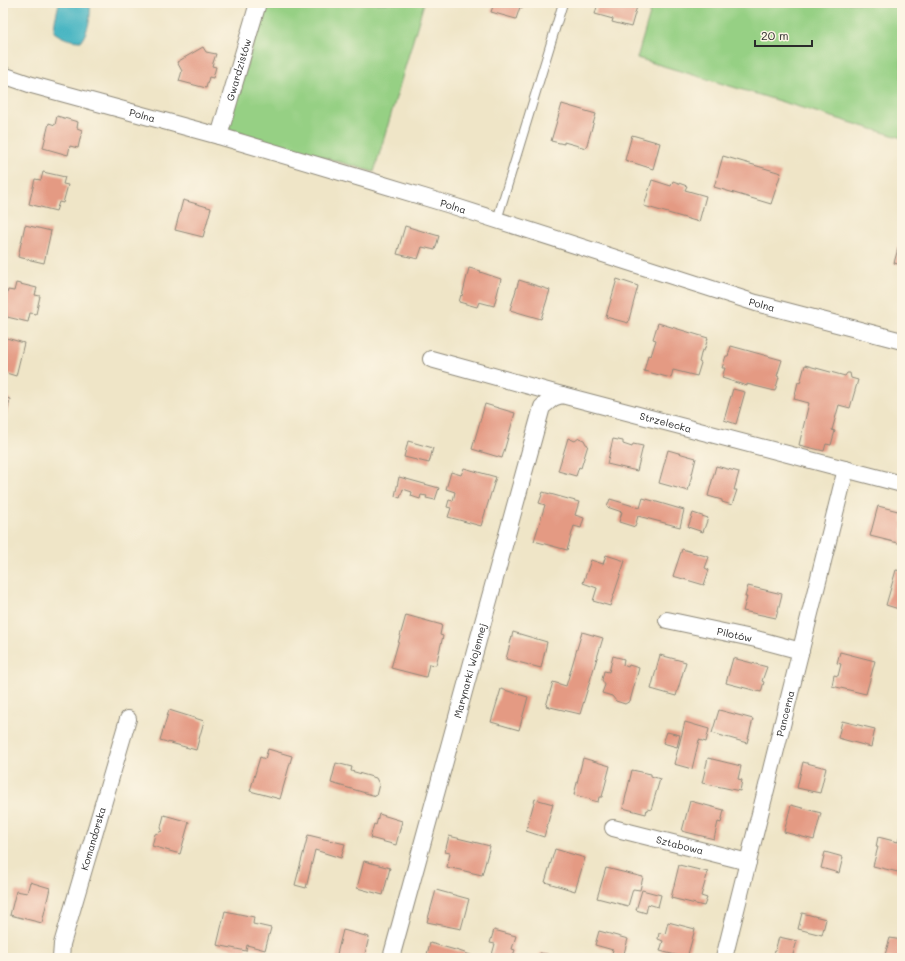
<svg xmlns="http://www.w3.org/2000/svg" width="905" height="961" font-family="Mali,sans-serif">
  <style>
    .green { fill: #96d084; stroke: #607e58 }
    .water { fill: #47b5c2; stroke: #397076 }
    .building { fill: #e49a83 }
    .lines { fill: none; stroke-linecap: round; stroke-linejoin: round }
    .lane-casing { stroke: #8d8879; stroke-width: 10 }
    .street-casing { stroke: #8d8879; stroke-width: 18 }
    .lane { stroke: #fff; stroke-width: 8 }
    .street { stroke: #fff; stroke-width: 16 }
    .labels { text-anchor: middle; stroke-width: 3; stroke-linejoin: round; paint-order: stroke }
    .street-label { font-size: 10px; fill: #2b2b2b; stroke: #fcf5e5 }
  </style>
  <rect width="100%" height="100%" fill="#fcf5e5"/>
  <filter id="ink" filterUnits="userSpaceOnUse"><feTurbulence type="fractalNoise" baseFrequency=".025" numOctaves="2"/><feDisplacementMap in="SourceGraphic" scale="8" xChannelSelector="R" yChannelSelector="G"/><feConvolveMatrix kernelMatrix="1 2 1 2 8 2 1 2 1" color-interpolation-filters="sRGB"/></filter>
  <filter id="wash" filterUnits="userSpaceOnUse"><feTurbulence type="fractalNoise" baseFrequency=".012" numOctaves="4" result="noise"/><feDisplacementMap in="SourceGraphic" scale="16" xChannelSelector="R" yChannelSelector="G"/><feGaussianBlur stdDeviation="0.9" result="paint"/><feColorMatrix in="noise" values="0 0 0 0 0 0 0 0 0 0 0 0 0 0 0 0 0 1.4 0 .05"/><feComposite in="paint" operator="in"/></filter>
  <g filter="url(#wash)">
    <rect width="100%" height="100%" fill="#efe5c7"/>
    <g class="green">
      <polygon points="266,3 424,3 374,172 227,129"/>
      <polygon points="653,3 902,3 902,138 637,58"/>
    </g>
    <path class="water" d="M59,3h31c1,13 -1,27 -9,38 -10,0 -19,-3 -27,-9l1,-11z"/>
    <g id="blocks">
      <g class="building">
        <polygon points="494,3 524,3 522,8 520,7 516,19 491,12"/>
        <polygon points="598,3 638,3 631,27 612,22 613,19 595,14"/>
        <polygon points="203,47 206,52 216,54 212,66 216,67 213,78 209,77 206,88 179,81 182,71 177,62"/>
        <polygon points="562,104 596,114 586,148 564,142 564,144 551,141"/>
        <polygon points="57,116 78,122 77,128 82,130 78,148 70,146 68,155 43,148 49,123 55,125"/>
        <polygon points="632,135 660,143 653,169 625,160"/>
        <polygon points="723,156 781,173 771,204 714,187"/>
        <polygon points="43,172 65,177 63,184 68,185 63,203 59,202 56,211 29,204 35,179 41,180"/>
        <polygon points="652,180 671,186 673,181 687,186 685,190 706,196 699,222 644,206"/>
        <polygon points="183,200 211,208 203,237 175,230"/>
        <polygon points="25,225 51,231 44,263 18,257"/>
        <polygon points="405,226 439,236 435,250 422,247 418,259 397,254"/>
        <polygon points="902,234 902,265 894,263"/>
        <polygon points="469,268 481,271 480,272 501,279 494,306 479,302 477,307 459,302 461,295 462,296"/>
        <polygon points="617,279 638,286 628,323 606,317"/>
        <polygon points="519,280 550,290 541,319 510,310"/>
        <polygon points="16,283 37,288 35,295 40,296 36,314 30,313 28,322 3,316 3,308 8,290 14,291"/>
        <polygon points="658,323 708,338 704,351 702,350 699,362 701,363 697,376 673,370 671,378 644,371 648,355 651,356 656,340 653,339"/>
        <polygon points="3,337 24,343 16,376 3,372"/>
        <polygon points="731,346 782,360 777,376 779,377 775,391 747,384 747,386 722,378 725,368 722,368 726,356 728,356"/>
        <polygon points="805,365 845,376 847,373 850,373 851,378 858,380 850,408 839,405 832,430 835,431 831,445 826,444 824,451 799,445 809,403 794,399 798,382 800,383"/>
        <polygon points="733,389 745,392 736,424 724,420"/>
        <polygon points="3,397 10,399 4,425 3,425"/>
        <polygon points="485,404 515,413 502,458 472,449"/>
        <polygon points="568,438 575,441 579,438 584,440 586,444 588,445 581,468 579,467 576,476 558,471"/>
        <polygon points="613,439 623,441 623,444 632,447 633,444 643,446 637,471 607,464"/>
        <polygon points="408,441 433,448 429,463 404,457"/>
        <polygon points="668,450 696,458 688,491 659,483"/>
        <polygon points="716,466 739,472 734,490 737,490 732,505 722,502 722,500 708,496"/>
        <polygon points="464,468 496,477 481,526 448,517 451,508 447,507 449,500 453,501 455,492 446,489 451,472 461,475"/>
        <polygon points="399,477 439,488 435,500 426,498 427,496 421,495 420,499 411,496 412,492 403,489 400,498 395,496"/>
        <polygon points="543,492 579,502 575,515 584,518 581,528 574,526 567,550 534,541 545,505 539,503"/>
        <polygon points="643,498 684,510 680,527 638,516 635,527 619,522 622,512 607,507 610,499 640,508"/>
        <polygon points="878,506 902,512 902,544 870,536"/>
        <polygon points="693,513 708,518 703,532 688,527"/>
        <polygon points="682,549 709,557 705,568 709,570 704,585 673,576"/>
        <polygon points="606,555 625,561 610,606 593,601 597,588 583,583 591,560 603,564"/>
        <polygon points="896,570 902,571 902,610 886,605"/>
        <polygon points="748,586 782,594 776,618 743,611 747,597 745,597"/>
        <polygon points="406,615 442,625 440,635 443,636 436,665 429,664 426,677 391,668"/>
        <polygon points="513,632 547,642 541,668 506,659"/>
        <polygon points="582,632 603,638 580,714 546,706 553,682 566,686"/>
        <polygon points="840,652 875,661 866,694 832,686 834,675 838,676 841,664 837,663"/>
        <polygon points="660,655 686,662 676,696 651,689"/>
        <polygon points="613,656 624,659 623,665 628,667 629,665 639,668 630,701 625,704 616,701 612,696 602,693 605,685 602,680 604,671 609,672"/>
        <polygon points="733,658 767,667 762,681 764,682 761,692 726,683"/>
        <polygon points="501,689 528,697 519,730 491,722"/>
        <polygon points="169,710 204,721 196,750 160,740"/>
        <polygon points="719,710 753,719 747,743 712,733"/>
        <polygon points="842,721 875,729 871,747 838,738"/>
        <polygon points="685,722 709,729 706,742 699,740 692,769 674,764"/>
        <polygon points="667,732 680,735 677,747 663,743"/>
        <polygon points="268,749 292,756 280,799 250,791 260,757 265,759"/>
        <polygon points="583,758 610,766 602,797 599,797 598,802 590,800 590,799 574,795"/>
        <polygon points="708,758 741,766 738,779 742,780 740,791 702,783"/>
        <polygon points="803,762 826,768 820,793 797,788"/>
        <polygon points="336,763 352,767 351,771 376,778 379,784 376,796 331,783"/>
        <polygon points="632,770 651,774 651,776 660,779 651,810 647,809 646,814 623,808"/>
        <polygon points="535,799 553,804 544,837 526,831"/>
        <polygon points="690,801 724,810 721,823 718,822 714,839 682,831"/>
        <polygon points="791,805 821,813 814,840 784,832"/>
        <polygon points="379,814 402,821 396,845 370,838 374,824 376,825"/>
        <polygon points="164,815 189,822 180,854 152,846 155,834 162,831 161,827"/>
        <polygon points="902,829 902,873 873,866 878,847 876,847 878,837 898,842"/>
        <polygon points="308,835 345,844 341,858 315,850 306,888 295,885"/>
        <polygon points="449,836 490,846 482,875 447,867 450,853 445,852"/>
        <polygon points="555,849 585,858 575,891 545,882"/>
        <polygon points="825,852 843,857 839,873 821,868"/>
        <polygon points="364,861 390,868 383,895 357,888"/>
        <polygon points="679,865 708,872 701,896 707,898 704,906 671,898"/>
        <polygon points="606,868 643,877 640,890 633,889 628,906 597,898"/>
        <polygon points="30,882 50,888 42,923 10,915 16,891 27,893"/>
        <polygon points="436,890 469,899 461,929 427,922"/>
        <polygon points="642,890 661,895 658,907 648,904 646,913 636,910"/>
        <polygon points="225,911 254,917 253,924 271,928 265,950 247,945 246,951 217,945"/>
        <polygon points="802,913 826,919 822,935 798,929"/>
        <polygon points="668,922 695,929 687,958 660,951 663,941 658,939 659,933 665,934"/>
        <polygon points="343,930 369,937 364,958 336,958"/>
        <polygon points="494,930 516,936 512,949 515,950 512,958 491,958 495,944 490,943"/>
        <polygon points="599,931 628,939 623,957 612,953 613,950 595,945"/>
        <polygon points="779,937 797,941 792,958 788,958 774,954"/>
        <polygon points="890,938 902,940 902,958 884,958"/>
        <polygon points="430,943 459,951 479,958 426,958"/>
        <polygon points="540,953 557,956 556,958 539,958"/>
      </g>
    </g>
  </g>
  <g filter="url(#ink)">
    <use href="#blocks" fill-opacity="0" stroke="#8d8879" stroke-width="1"/>
    <g class="lines">
      <defs>
        <polyline id="lane" points="497,220 563,3"/>
        <g id="street">
          <path id="s1" d="M3,75l29,10 187,51 155,46 73,22 309,99 146,38"/>
          <path id="s2" d="M219,136l39,-133"/>
          <path id="s3" d="M431,359l131,36 340,89"/>
          <path id="s4" d="M667,620l89,19 45,12"/>
          <path id="s5" d="M613,828l135,34"/>
          <path id="s6" d="M61,958l1,-14 66,-225"/>
          <path id="s7" d="M391,958l151,-551 11,-9 9,-3"/>
          <path id="s8" d="M724,958l122,-489"/>
        </g>
      </defs>
      <use href="#lane" class="lane-casing"/>
      <use href="#street" class="street-casing"/>
      <use href="#lane" class="lane"/>
      <use href="#street" class="street"/>
    </g>
  </g>
  <g class="labels">
    <g class="street-label">
      <text dy="4" stroke="none"><textPath href="#s2" startOffset="69">Gwardzistów</textPath></text>
      <text dy="4" stroke="none"><textPath href="#s1" startOffset="145">Polna</textPath></text>
      <text dy="4" stroke="none"><textPath href="#s1" startOffset="469">Polna</textPath></text>
      <text dy="4" stroke="none"><textPath href="#s1" startOffset="793">Polna</textPath></text>
      <text dy="4" stroke="none"><textPath href="#s3" startOffset="243">Strzelecka</textPath></text>
      <text dy="4" stroke="none"><textPath href="#s4" startOffset="69">Pilotów</textPath></text>
      <text dy="4" stroke="none"><textPath href="#s7" startOffset="298">Marynarki Wojennej</textPath></text>
      <text dy="4" stroke="none"><textPath href="#s8" startOffset="252">Pancerna</textPath></text>
      <text dy="4" stroke="none"><textPath href="#s6" startOffset="124">Komandorska</textPath></text>
      <text dy="4" stroke="none"><textPath href="#s5" startOffset="69">Sztabowa</textPath></text>
    </g>
  </g>
  <rect width="905" height="961" fill="none" stroke="#fcf5e5" stroke-width="16"/>
  <path d="M755 40v6h57v-6" fill="none" stroke="#2b2b2b" stroke-width="2"/>
  <text x="761" y="40" font-size="12" fill="#2b2b2b" stroke="#fcf5e5" stroke-width="3" paint-order="stroke">20 m</text>
</svg>
